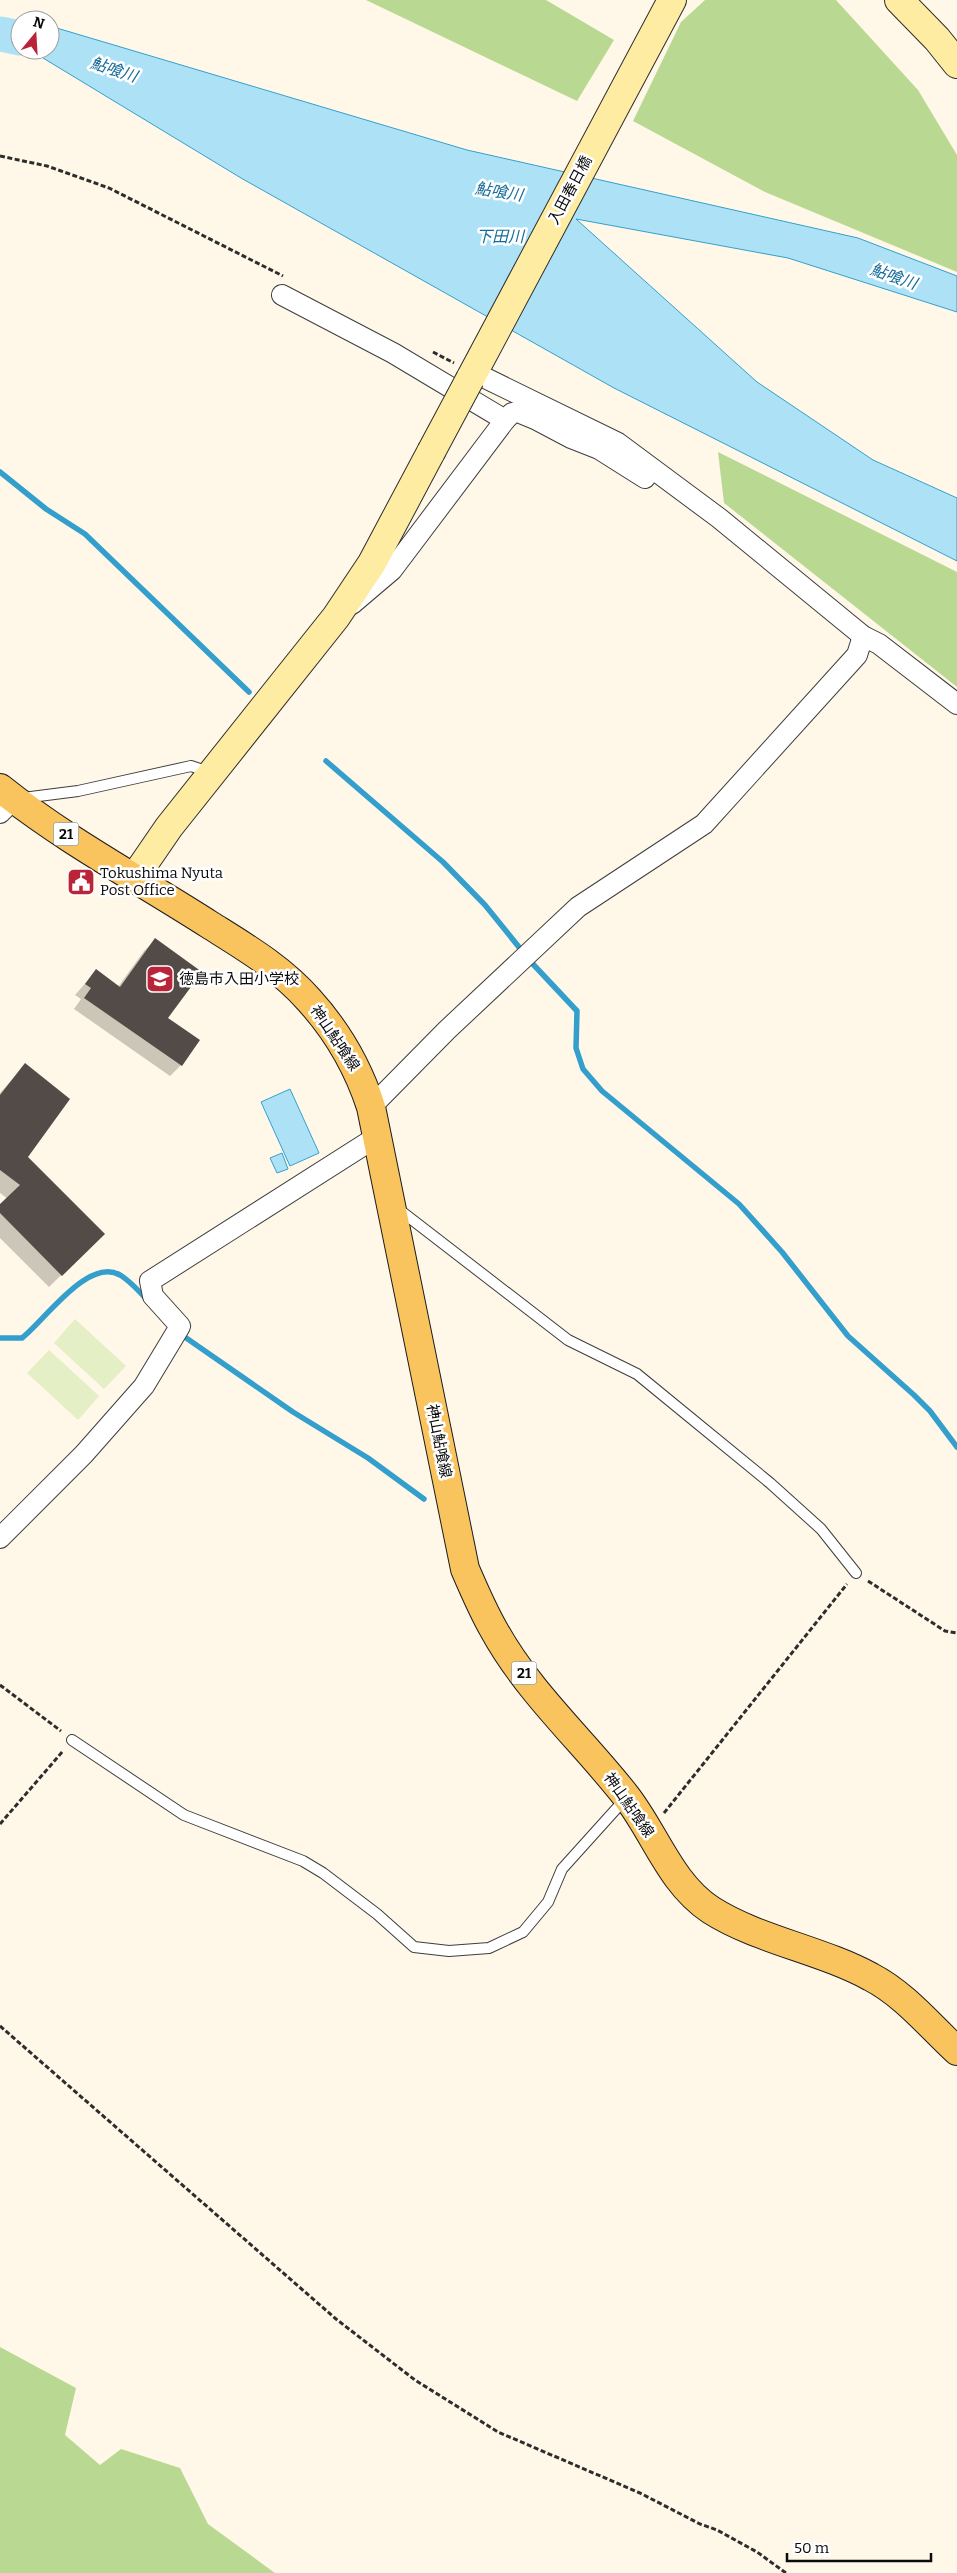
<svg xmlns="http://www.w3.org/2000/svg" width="957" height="2573" font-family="Bitter,'Noto Sans JP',serif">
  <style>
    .forest { fill: #b9d992 }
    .pitch { fill: #e5efc5 }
    .water { fill: #ade2f6; stroke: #349fcd }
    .shadow { fill: #0003 }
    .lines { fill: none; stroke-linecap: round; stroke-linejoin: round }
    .stream { stroke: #349fcd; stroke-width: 5.5 }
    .river { stroke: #ade2f6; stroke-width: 35 }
    .building { fill: #534b47 }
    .lane-casing { stroke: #3e3e3e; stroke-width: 12 }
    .street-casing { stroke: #3e3e3e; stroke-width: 22 }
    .secondary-casing { stroke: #2d2d2d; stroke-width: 30 }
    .primary-casing { stroke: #1c1c1c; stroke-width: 30 }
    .path { stroke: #2d2d2d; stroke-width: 3; stroke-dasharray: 5 2.5; stroke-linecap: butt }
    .lane { stroke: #fff; stroke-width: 10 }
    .street { stroke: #fff; stroke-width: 20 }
    .secondary { stroke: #ffeca3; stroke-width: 28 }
    .primary { stroke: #f9c45e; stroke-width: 28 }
    .secondary-bridge-casing { stroke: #2d2d2d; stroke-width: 30; stroke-linecap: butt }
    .secondary-bridge { stroke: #ffeca3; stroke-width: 28 }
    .labels { text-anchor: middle; stroke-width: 5; stroke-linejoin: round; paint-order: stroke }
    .shield { fill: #fff; stroke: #545454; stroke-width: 1 }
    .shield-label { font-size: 14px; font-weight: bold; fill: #0b0b0b }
    .street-label { font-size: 15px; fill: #0b0b0b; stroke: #fff }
    .poi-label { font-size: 15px; fill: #0b0b0b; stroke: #fff; text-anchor: start }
    .water-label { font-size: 16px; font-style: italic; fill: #156d9b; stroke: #fff }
  </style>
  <rect width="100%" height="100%" fill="#fff8e8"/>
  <g class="forest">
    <polygon points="366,0 546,0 614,40 577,101"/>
    <polygon points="705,0 836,0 918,90 957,155 957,272 765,192 633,121 681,22"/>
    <polygon points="718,452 957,572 957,687 724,503"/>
    <polygon points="0,2347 76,2388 65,2435 100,2465 121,2449 180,2468 208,2524 275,2573 0,2573"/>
  </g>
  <g class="pitch">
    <polygon points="75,1319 126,1366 104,1389 54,1343"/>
    <polygon points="49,1350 99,1396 78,1420 27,1373"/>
  </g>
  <g class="water">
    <polygon points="50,26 467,150 858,238 957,276 957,312 788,258 576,219 757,382 873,460 957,498 957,561 614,388 241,178 43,58 44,50 50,50"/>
    <polygon points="290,1089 319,1153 290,1166 261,1102"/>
    <polygon points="282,1153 288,1169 277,1173 270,1158"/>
  </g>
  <g class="shadow">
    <polygon points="155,940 166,1019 181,1065 170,1076 74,1009 81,999 75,995 96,971 118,987 144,951"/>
    <polygon points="25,1065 26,1157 103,1234 49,1287 0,1238 0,1206 8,1199 0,1193 0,1093"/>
  </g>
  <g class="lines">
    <g class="stream">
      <polyline points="0,472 46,509 85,534 249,692"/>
      <polyline points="326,761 443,862 485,905 531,962 577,1011 576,1048 583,1069 602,1091 739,1204 782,1252 848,1336 914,1395 930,1411 957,1447"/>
      <polyline points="179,1333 293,1412 368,1458 424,1499"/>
      <path d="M0,1338h22c23,-18 66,-81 98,-63 10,6 20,17 28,26"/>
    </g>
    <polyline class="river" points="0,34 20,38"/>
  </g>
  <g class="building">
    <polygon points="155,938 202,972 168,1018 200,1040 182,1066 84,998 91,988 85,984 96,969 120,987"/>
    <polygon points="25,1063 70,1099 28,1157 105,1234 62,1276 0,1213 0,1204 20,1185 0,1170 0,1095"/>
  </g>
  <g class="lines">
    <defs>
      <g id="lane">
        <polyline points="23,798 78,791 191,766 209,772"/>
        <polyline points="397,1208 568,1340 637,1374 770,1483 821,1529 856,1573"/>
        <polyline points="72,1740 184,1815 303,1861 323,1873 377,1914 414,1947 449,1951 489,1948 523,1932 548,1902 562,1869 626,1798"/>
      </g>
      <g id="street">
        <polyline points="282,295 393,353 505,420 512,413 518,412 535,419 571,438 599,449 645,478"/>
        <polyline points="473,372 618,443 719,518 863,636 879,644 957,704"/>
        <polyline points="352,604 392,570 505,420"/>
        <polyline points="0,813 14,799"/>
        <polyline points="371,1107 447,1030 578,907 704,824 857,655 863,636"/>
        <polyline points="0,1538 84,1454 144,1386 179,1328 180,1326 153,1296 150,1281 378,1136"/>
      </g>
      <g id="secondary">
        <polyline points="899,0 937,39 957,64"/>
        <polyline points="470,379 672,0"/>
        <polyline points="134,878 169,827 336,617 372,563 431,452"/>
      </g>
      <path id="primary" d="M0,788c65,52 140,92 210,137 35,22 71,43 99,75 29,32 49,67 62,107l94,462c9,21 18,42 29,61 34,62 89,111 132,166 29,37 44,87 85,114 47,30 111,40 160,67 33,17 59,49 86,74"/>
    </defs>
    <use href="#lane" class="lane-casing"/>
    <use href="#street" class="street-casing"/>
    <use href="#secondary" class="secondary-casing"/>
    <use href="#primary" class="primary-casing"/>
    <g class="path">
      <polyline points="0,156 47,166 109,188 283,276"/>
      <polyline points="433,352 454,363"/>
      <polyline points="868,1581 945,1631 957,1633"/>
      <polyline points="0,1685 61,1731"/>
      <polyline points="664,1813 847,1584"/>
      <polyline points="0,1824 63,1751"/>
      <polyline points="0,2026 336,2319 415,2380 498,2432 640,2493 700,2524 717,2530 757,2552 786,2573"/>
    </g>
    <use href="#lane" class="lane"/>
    <use href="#street" class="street"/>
    <use href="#secondary" class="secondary"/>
    <use href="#primary" class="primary"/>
    <defs>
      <polyline id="secondary-bridge" points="431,452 470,379"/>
    </defs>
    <use href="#secondary-bridge" class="secondary-bridge-casing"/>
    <use href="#secondary-bridge" class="secondary-bridge"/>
  </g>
  <defs>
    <symbol id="civic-square" viewBox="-11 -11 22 22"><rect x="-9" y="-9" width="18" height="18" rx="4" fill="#ba2439" stroke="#fff"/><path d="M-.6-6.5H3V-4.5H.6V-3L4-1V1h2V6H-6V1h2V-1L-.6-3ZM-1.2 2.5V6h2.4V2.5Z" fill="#fff"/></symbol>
    <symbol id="school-square" viewBox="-11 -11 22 22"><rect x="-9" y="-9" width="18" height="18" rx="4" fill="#ba2439" stroke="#fff"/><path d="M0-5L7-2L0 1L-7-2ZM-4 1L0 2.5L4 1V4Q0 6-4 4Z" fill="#fff"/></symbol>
  </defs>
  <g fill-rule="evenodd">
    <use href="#civic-square" x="65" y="866" width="32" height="32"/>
    <use href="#school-square" x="144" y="963" width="32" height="32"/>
  </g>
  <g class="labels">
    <g class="shield">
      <rect x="53.5" y="822.5" width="25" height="23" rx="4"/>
      <rect x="511.5" y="1661.5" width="25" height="23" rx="4"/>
    </g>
    <g class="shield-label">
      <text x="66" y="839">21</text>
      <text x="524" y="1678">21</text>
    </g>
    <g class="street-label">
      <text transform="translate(570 190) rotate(-62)" y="5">入田春日橋</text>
      <text transform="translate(335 1038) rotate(56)" y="5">神山鮎喰線</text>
      <text transform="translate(439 1441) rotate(79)" y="5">神山鮎喰線</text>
      <text transform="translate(629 1805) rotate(55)" y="5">神山鮎喰線</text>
    </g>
    <g class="poi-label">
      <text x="100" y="878">Tokushima Nyuta<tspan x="100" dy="17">Post Office</tspan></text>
      <text x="179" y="984">徳島市入田小学校</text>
    </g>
    <g class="water-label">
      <text transform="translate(114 69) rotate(18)" y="6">鮎喰川</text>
      <text transform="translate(499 191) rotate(9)" y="6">鮎喰川</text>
      <text x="500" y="242">下田川</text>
      <text transform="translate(894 276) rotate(19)" y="6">鮎喰川</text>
    </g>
  </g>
  <g transform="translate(35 35) rotate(18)"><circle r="24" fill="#ffffff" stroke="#9d9d9d"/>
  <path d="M0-4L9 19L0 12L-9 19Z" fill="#ba2439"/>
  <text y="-8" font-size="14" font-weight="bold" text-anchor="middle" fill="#0b0b0b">N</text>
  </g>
  <path d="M787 2553v8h144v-8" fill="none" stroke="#0b0b0b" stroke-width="2.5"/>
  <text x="794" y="2553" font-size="15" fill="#0b0b0b" stroke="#ffffff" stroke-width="4" paint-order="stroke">50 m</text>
</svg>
